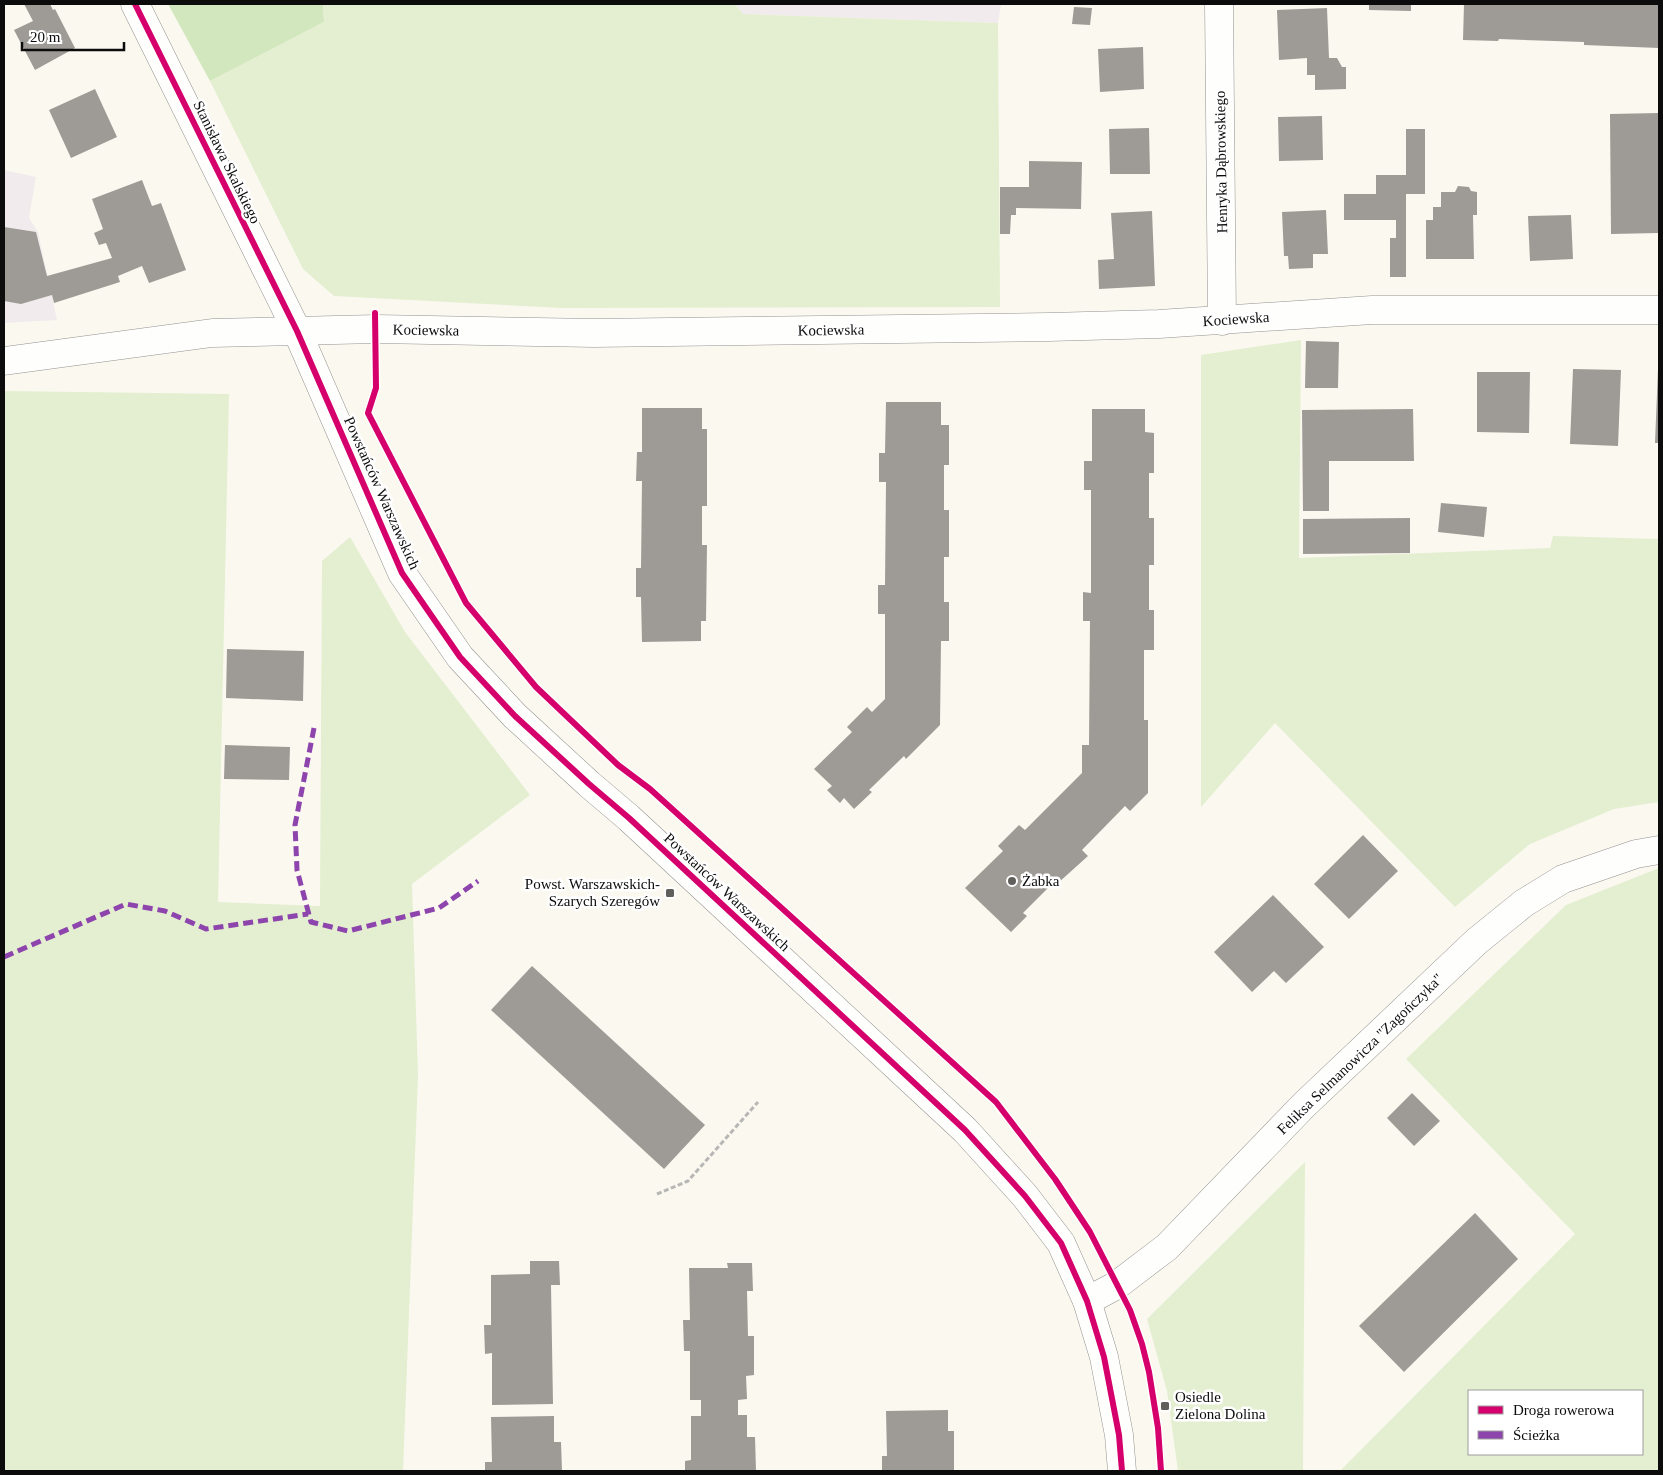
<svg xmlns="http://www.w3.org/2000/svg" width="1663" height="1475" font-family="Georgia,serif">
  <style>
    .industrial { fill: #f2ebed }
    .green { fill: #e3efd0; fill-rule: evenodd }
    .forest { fill: #d3e7be }
    .building { fill: #9e9b96 }
    .lines { fill: none; stroke-linecap: round; stroke-linejoin: round }
    .minor-casing { stroke: #94928f; stroke-width: 29 }
    .path { stroke: #b7b7b5; stroke-width: 3; stroke-dasharray: 5 2.5; stroke-linecap: butt }
    .minor { stroke: #fefefd; stroke-width: 28 }
    .quiet { stroke: #8e44ad; stroke-width: 5; stroke-dasharray: 10 5; stroke-linecap: butt }
    .cycleway-casing { stroke: #fff; stroke-width: 9 }
    .cycleway { stroke: #d6006c; stroke-width: 6 }
    .poi-dot { fill: #605f5c; stroke: #fff; stroke-width: 2 }
    .labels { text-anchor: middle; stroke-width: 5; stroke-linejoin: round; paint-order: stroke }
    .street-label { font-size: 15px; fill: #0c0c0c; stroke: #fff }
    .poi-label { font-size: 15px; fill: #0c0c0c; stroke: #fff; text-anchor: start }
  </style>
  <rect width="100%" height="100%" fill="#fbf8f0"/>
  <g class="industrial">
    <polygon points="735,4 1001,4 998,23 743,14"/>
    <polygon points="4,170 36,177 29,218 38,232 57,320 4,323"/>
  </g>
  <g class="green">
    <polygon points="323,4 735,4 743,14 998,23 1000,307 562,308 334,296 303,269 210,81 324,22"/>
    <polygon points="1301,340 1299,558 1550,548 1553,536 1659,539 1659,802 1614,809 1530,844 1455,907 1275,723 1201,807 1201,355"/>
    <polygon points="4,391 229,394 218,902 320,906 322,561 350,537 405,632 530,795 412,884 418,1076 403,1471 4,1471"/>
    <path d="M1659,868v603h-319l235,-237 -169,-175 160,-154zM1642,1391v63h-173v-63z"/>
    <polygon points="1305,1162 1303,1471 1178,1471 1167,1391 1147,1319"/>
  </g>
  <polygon class="forest" points="168,4 323,4 324,22 210,81"/>
  <g class="building">
    <polygon points="24,4 50,4 53,10 55,9 75,48 35,70 14,30 33,21"/>
    <polygon points="1369,4 1411,4 1411,11 1369,10"/>
    <polygon points="1464,4 1659,4 1659,48 1584,45 1584,42 1499,39 1498,41 1463,40"/>
    <polygon points="1074,7 1092,8 1090,25 1072,24"/>
    <polygon points="1327,8 1329,58 1337,58 1342,67 1346,67 1346,89 1315,90 1315,75 1307,75 1307,58 1279,60 1277,10"/>
    <polygon points="1143,47 1144,89 1100,92 1098,49"/>
    <polygon points="95,89 117,137 71,158 49,110"/>
    <polygon points="1659,113 1659,233 1611,234 1610,114"/>
    <polygon points="1322,116 1323,160 1279,161 1278,117"/>
    <polygon points="1149,128 1150,174 1110,174 1109,129"/>
    <polygon points="1406,129 1425,129 1425,194 1406,194 1406,277 1390,277 1390,238 1396,238 1396,220 1344,220 1344,194 1376,194 1376,175 1406,175"/>
    <polygon points="1029,161 1082,162 1081,209 1016,208 1016,215 1011,215 1010,234 1000,234 1000,187 1029,187"/>
    <polygon points="142,180 152,206 161,203 186,270 149,283 142,266 118,276 120,282 54,303 52,295 21,304 4,301 4,227 36,232 47,276 112,258 106,243 99,245 94,233 103,229 92,199"/>
    <polygon points="1458,186 1469,187 1471,191 1477,192 1477,215 1473,215 1474,259 1426,259 1426,220 1433,220 1433,207 1441,207 1441,192 1455,192"/>
    <polygon points="1326,210 1328,254 1313,254 1313,268 1289,269 1288,256 1284,256 1282,212"/>
    <polygon points="1152,211 1155,286 1099,289 1098,260 1114,259 1111,213"/>
    <polygon points="1571,215 1573,259 1530,261 1528,216"/>
    <polygon points="1306,341 1339,342 1338,388 1305,388"/>
    <polygon points="1573,369 1621,370 1618,446 1570,444"/>
    <polygon points="1658,369 1659,369 1659,443 1655,443"/>
    <polygon points="1477,372 1530,372 1529,433 1477,432"/>
    <polygon points="886,402 941,402 941,425 949,425 949,465 944,465 944,510 949,510 949,557 944,557 944,602 949,602 949,641 941,641 940,725 906,759 904,756 869,790 872,792 854,809 844,798 840,803 827,790 832,786 814,769 852,732 847,727 867,707 872,712 885,699 885,614 878,614 878,585 885,585 886,482 879,482 879,453 885,453"/>
    <polygon points="642,408 702,408 702,429 707,429 707,506 702,506 702,545 707,545 706,621 701,621 701,641 642,642 641,597 636,597 636,568 641,568 642,481 636,481 637,452 642,452"/>
    <polygon points="1092,409 1145,409 1145,432 1154,433 1154,473 1149,473 1149,518 1154,518 1154,565 1149,565 1149,610 1154,610 1154,650 1144,650 1144,720 1148,720 1148,793 1130,811 1125,806 1082,850 1088,856 1058,883 1056,880 1023,913 1027,916 1011,932 965,888 1003,851 998,846 1019,825 1025,830 1082,773 1082,745 1089,745 1090,621 1083,621 1083,592 1091,593 1091,490 1084,490 1084,461 1092,461"/>
    <polygon points="1413,409 1414,461 1329,461 1329,511 1303,511 1302,410"/>
    <polygon points="1441,503 1487,507 1484,537 1438,532"/>
    <polygon points="1410,518 1410,553 1303,554 1303,519"/>
    <polygon points="227,649 304,651 303,701 226,698"/>
    <polygon points="225,745 290,747 289,780 224,779"/>
    <polygon points="1363,835 1398,871 1349,919 1314,884"/>
    <polygon points="1273,895 1324,947 1286,983 1274,971 1252,992 1214,952"/>
    <polygon points="532,966 705,1125 664,1169 491,1010"/>
    <polygon points="1412,1093 1440,1121 1414,1146 1387,1118"/>
    <polygon points="1475,1213 1518,1259 1404,1372 1359,1326"/>
    <polygon points="530,1261 559,1261 560,1285 551,1285 553,1404 492,1405 492,1353 485,1354 484,1325 491,1325 491,1275 530,1274"/>
    <polygon points="727,1263 752,1263 753,1291 747,1291 748,1336 754,1336 754,1375 746,1376 747,1399 738,1400 738,1415 747,1415 747,1437 755,1437 756,1471 685,1471 685,1461 691,1460 691,1416 701,1416 701,1400 690,1400 690,1351 684,1351 683,1320 690,1320 689,1268 728,1268"/>
    <polygon points="948,1410 948,1431 954,1431 954,1471 882,1471 882,1456 887,1456 886,1411"/>
    <polygon points="554,1416 554,1442 561,1442 562,1471 485,1471 485,1462 492,1462 491,1417"/>
  </g>
  <g class="lines">
    <defs>
      <g id="minor">
        <polyline points="135,4 297,331 402,573 460,657 515,716 589,784 629,818 965,1130 1025,1196 1061,1243 1087,1301 1104,1357 1119,1435 1122,1471"/>
        <polyline points="1219,4 1222,321"/>
        <polyline points="4,361 212,333 376,329 594,333 1049,327 1159,324 1372,310 1659,310"/>
        <polyline points="1087,1301 1117,1285 1167,1247 1304,1105 1477,941 1524,903 1563,879 1636,854 1659,850"/>
      </g>
    </defs>
    <use href="#minor" class="minor-casing"/>
    <polyline class="path" points="657,1194 688,1181 758,1102"/>
    <use href="#minor" class="minor"/>
    <g class="quiet">
      <polyline points="314,728 295,825 297,870 311,922 348,931 439,908 478,881"/>
      <polyline points="4,957 126,904 165,911 206,929 308,914"/>
    </g>
    <defs>
      <g id="cycleway">
        <polyline points="135,4 297,331 402,573 460,657 515,716 589,784 629,818 965,1130 1025,1196 1061,1243 1087,1301 1104,1357 1119,1435 1122,1471"/>
        <polyline points="375,313 376,388 368,413 466,603 536,687 618,765 650,789 996,1102 1055,1179 1090,1232 1130,1310 1142,1344 1149,1372 1158,1428 1161,1471"/>
      </g>
    </defs>
    <use href="#cycleway" class="cycleway-casing"/>
    <use href="#cycleway" class="cycleway"/>
  </g>
  <g class="poi-dot">
    <circle cx="1012" cy="881" r="5"/>
    <rect x="665" y="888" width="10" height="10" rx="2.5"/>
    <rect x="1160" y="1401" width="10" height="10" rx="2.5"/>
  </g>
  <g class="labels">
    <g class="street-label">
      <text transform="translate(227 162) rotate(64)" y="5">Stanisława Skalskiego</text>
      <text transform="translate(1221 162) rotate(-91)" y="5">Henryka Dąbrowskiego</text>
      <text transform="translate(1236 319) rotate(-4)" y="5">Kociewska</text>
      <text transform="translate(426 330) rotate(1)" y="5">Kociewska</text>
      <text transform="translate(831 330) rotate(-1)" y="5">Kociewska</text>
      <text transform="translate(382 493) rotate(66)" y="5">Powstańców Warszawskich</text>
      <text transform="translate(727 892) rotate(43)" y="5">Powstańców Warszawskich</text>
      <text transform="translate(1360 1054) rotate(-44)" y="5">Feliksa Selmanowicza "Zagończyka"</text>
    </g>
    <g class="poi-label">
      <text x="1022" y="886">Żabka</text>
      <text x="660" y="889" text-anchor="end">Powst. Warszawskich-<tspan x="660" dy="17">Szarych Szeregów</tspan></text>
      <text x="1175" y="1402">Osiedle<tspan x="1175" dy="17">Zielona Dolina</tspan></text>
    </g>
  </g>
  <rect width="1663" height="1475" fill="none" stroke="#0c0c0c" stroke-width="10"/>
  <rect x="1468" y="1390" width="175" height="65" fill="#ffffff" stroke="#9e9e9e"/>
  <rect x="1478" y="1406" width="25" height="8" fill="#d6006c" stroke="#9e9e9e"/>
  <text x="1513" y="1415" font-size="15" fill="#0c0c0c">Droga rowerowa</text>
  <rect x="1478" y="1431" width="25" height="8" fill="#8e44ad" stroke="#9e9e9e"/>
  <text x="1513" y="1440" font-size="15" fill="#0c0c0c">Ścieżka</text>
  <path d="M22 42v8h102v-8" fill="none" stroke="#0c0c0c" stroke-width="2.5"/>
  <text x="30" y="42" font-size="15" fill="#0c0c0c" stroke="#ffffff" stroke-width="4" paint-order="stroke">20 m</text>
</svg>
